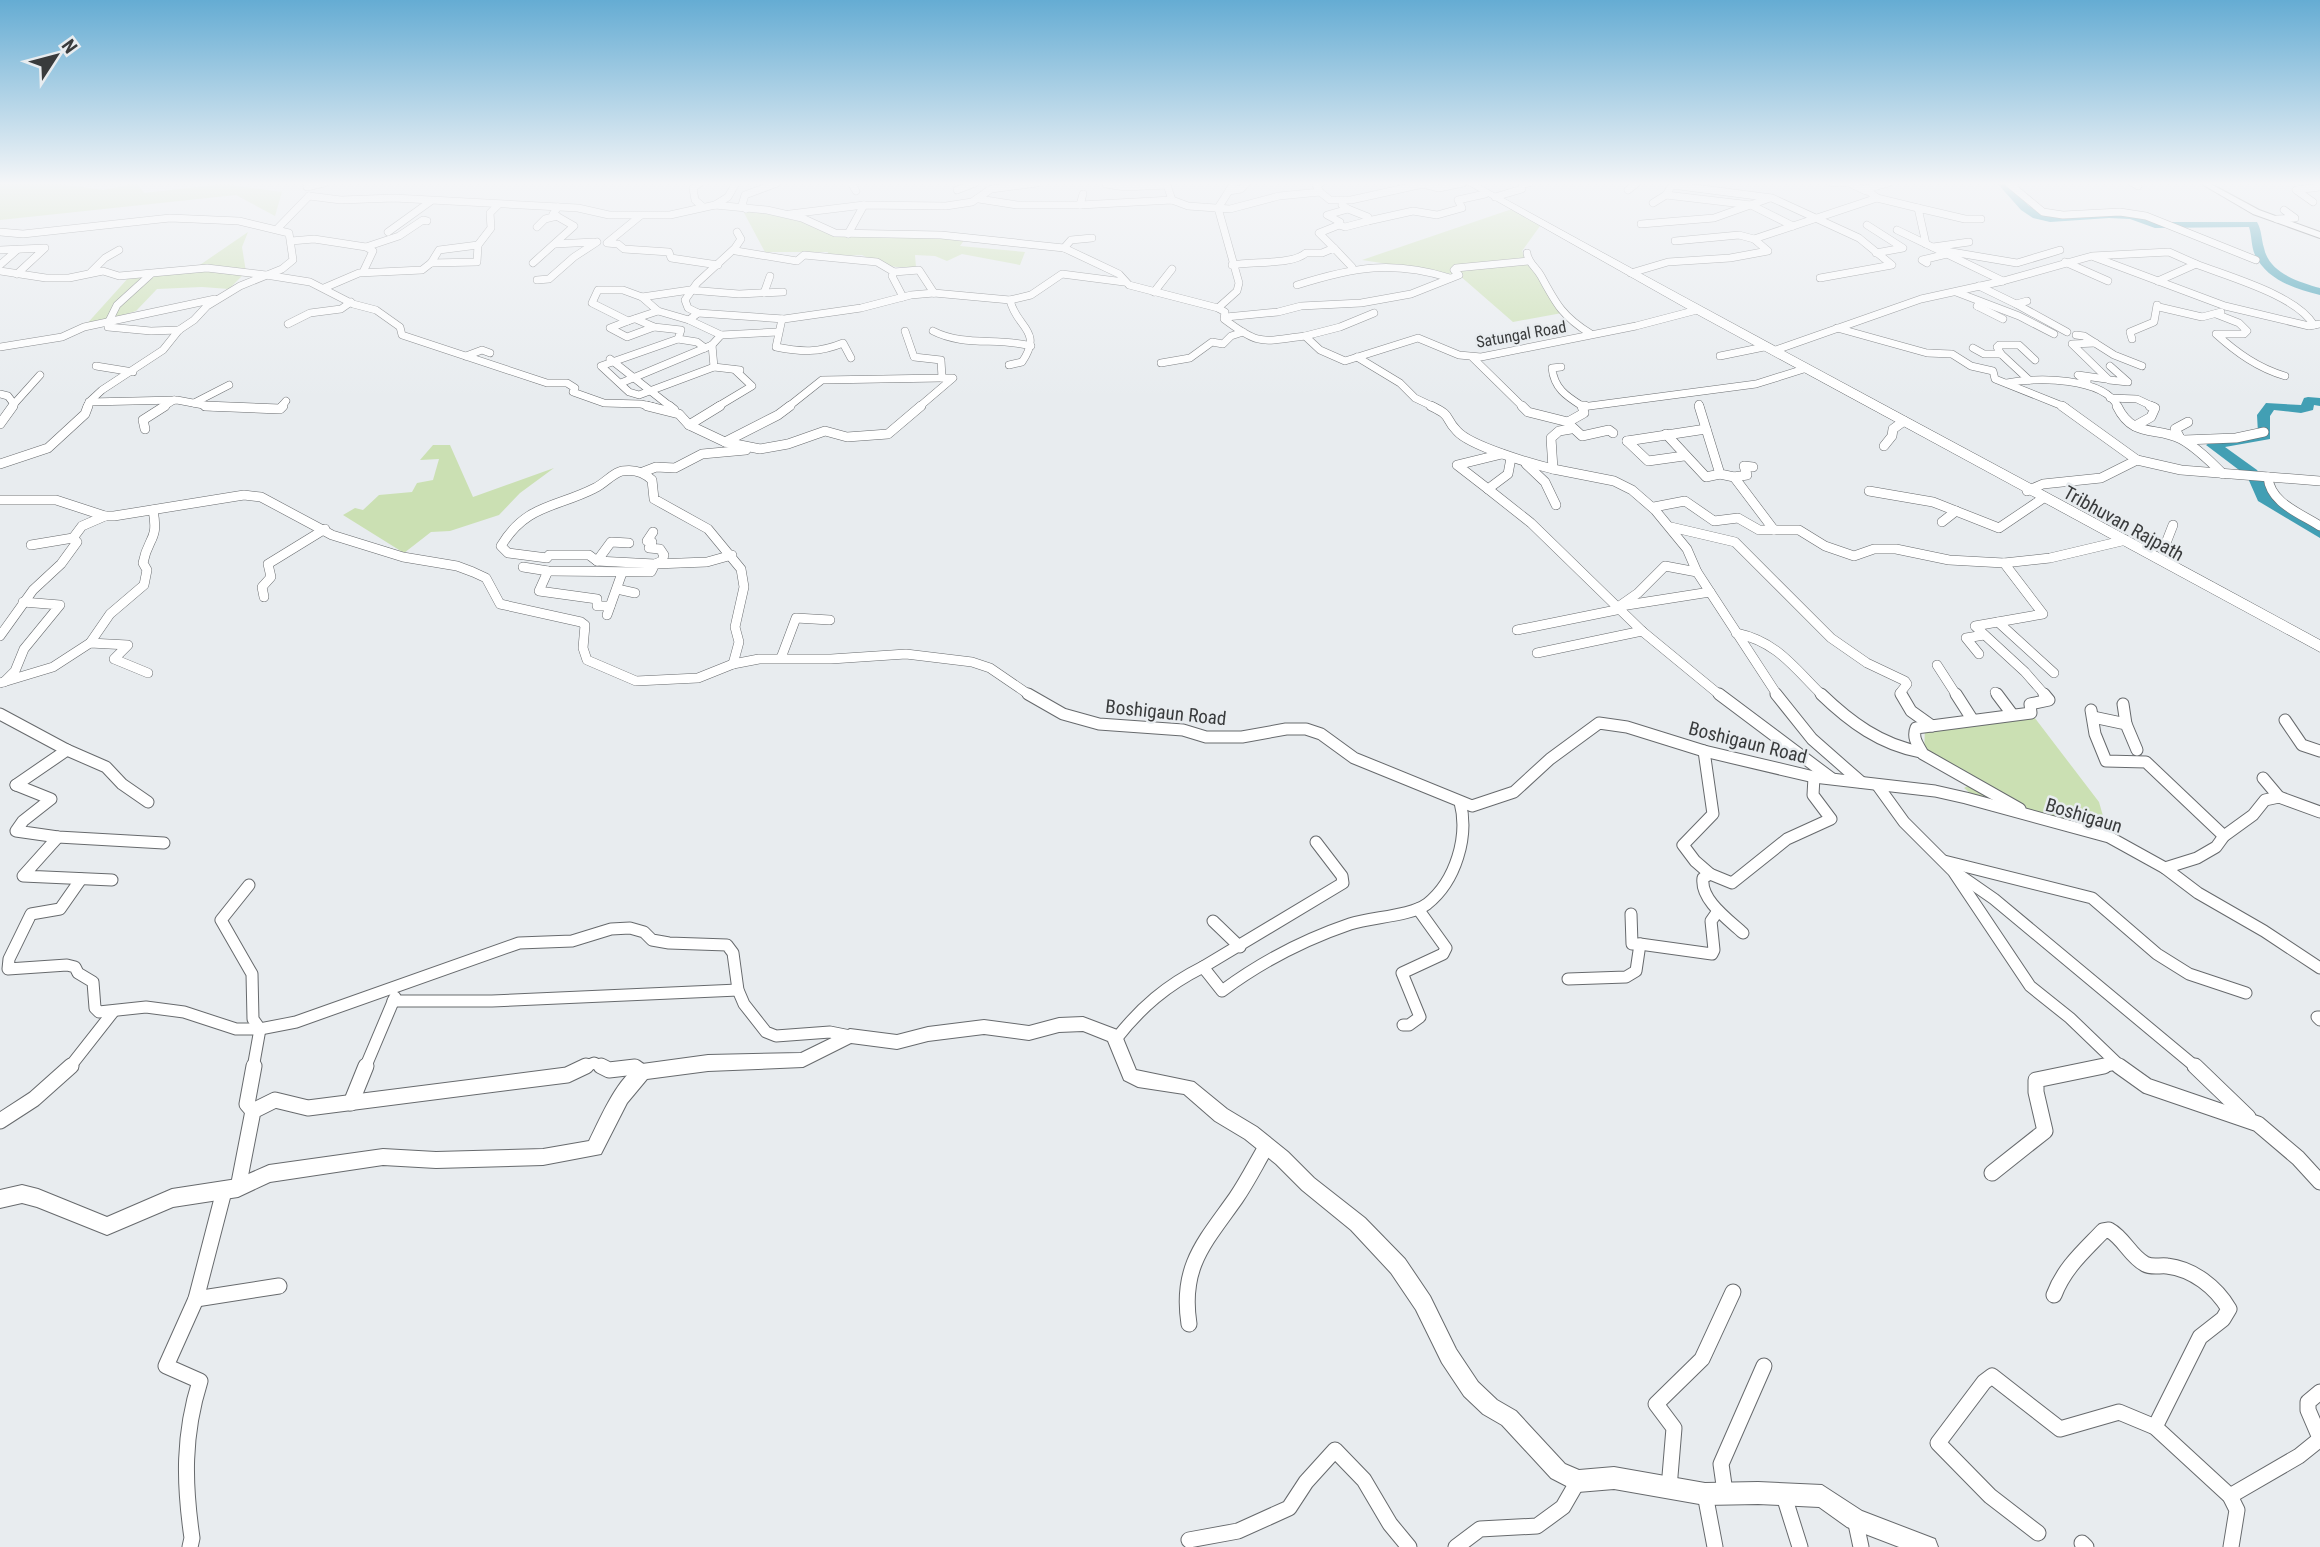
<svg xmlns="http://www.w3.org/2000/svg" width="2320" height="1547" font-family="'Roboto Condensed',sans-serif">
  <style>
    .green { fill: #cbe0b3 }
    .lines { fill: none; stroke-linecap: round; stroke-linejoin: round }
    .river { fill: #429fb4; fill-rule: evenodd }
    .minor-far3-casing { stroke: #676a6d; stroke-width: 8 }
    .minor-far2-casing { stroke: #676a6d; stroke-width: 10 }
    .minor-far1-casing { stroke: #676a6d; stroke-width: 13 }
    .minor-casing { stroke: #676a6d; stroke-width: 17 }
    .tertiary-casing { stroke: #676a6d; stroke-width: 2 }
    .trunk-casing { stroke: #676a6d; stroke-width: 1 }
    .minor-far3 { stroke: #fff; stroke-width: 7 }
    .minor-far2 { stroke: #fff; stroke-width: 9 }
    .minor-far1 { stroke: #fff; stroke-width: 11 }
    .minor { stroke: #fff; stroke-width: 15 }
    .tertiary { fill: #fff; fill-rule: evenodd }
    .trunk { fill: #fff; fill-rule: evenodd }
    .labels { text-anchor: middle; stroke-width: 5; stroke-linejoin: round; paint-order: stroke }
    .far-street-label { font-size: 16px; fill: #393b3c; stroke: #e8ecef }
    .street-label { font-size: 19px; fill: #393b3c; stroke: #e8ecef }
  </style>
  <rect width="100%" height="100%" fill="#e8ecef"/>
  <g class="green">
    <polygon points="0,183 53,183 103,190 137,183 144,193 223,184 282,192 275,216 236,195 0,220"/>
    <polygon points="742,209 766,211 807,222 833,234 965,239 960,246 1025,252 1020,265 962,254 947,261 935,256 915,255 916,267 896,267 865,260 866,257 862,255 827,257 828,252 765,252"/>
    <polygon points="1512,209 1540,226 1522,251 1562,313 1513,322 1459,275 1362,260"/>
    <polygon points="248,232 242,247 246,272 229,289 202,287 157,289 136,311 84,327 130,276 194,269"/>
    <polygon points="433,445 450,445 473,497 554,468 520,493 499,515 450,531 431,532 404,553 343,515 355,508 363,510 379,495 412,492 417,483 433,480 439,459 420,460"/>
    <polygon points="2031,713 2099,802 2109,837 1984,804 1964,788 1971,784 1924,754 1925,727"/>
  </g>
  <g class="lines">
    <g class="river">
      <path d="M1997,183h10l22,23 21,10 59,-4 23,1 24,9h101c5,9 4,16 7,26 5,25 35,34 56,40v7c-25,-6 -53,-15 -65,-40 -4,-9 -3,-19 -6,-28l-94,1 -25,-9 -21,-1 -59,4 -17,-4 -12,-8z"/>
      <polygon points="2308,397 2320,398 2320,406 2314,405 2313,410 2301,413 2274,410 2270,416 2270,439 2225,447 2257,470 2264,480 2270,496 2320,528 2320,538 2258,501 2247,476 2206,445 2213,441 2258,433 2257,415 2266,403 2301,405 2304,398"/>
    </g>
    <defs>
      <g id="minor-far3">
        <polyline points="700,183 693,188 695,200 703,207"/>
        <polyline points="851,183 856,191"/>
        <polyline points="1833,183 1849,183 1866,191"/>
        <polyline points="2008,183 2043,212 2063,215 2120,212 2146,216 2256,260"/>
        <polyline points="2133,183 2138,186"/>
        <polyline points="1106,184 1125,187 1167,185 1172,200"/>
        <polyline points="307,187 324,183"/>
        <polyline points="957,190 975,183"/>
        <polyline points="1628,190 1637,183"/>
        <polyline points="1229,191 1241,189 1247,183"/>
        <polyline points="1320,192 1330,200 1351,200 1423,184 1439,188 1463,183"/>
        <polyline points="1083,194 1080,205 1172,200 1188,206 1230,209 1279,196 1320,192 1316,185 1321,183"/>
        <polyline points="1666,195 1751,205 1793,226"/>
        <path d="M309,196l32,4 53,-2 184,10 31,7h61l45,-10 52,5 35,8 33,15 106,2 123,13 55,26 10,11 89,23 7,4 -1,7c37,28 38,22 81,17l15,14 25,11 73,-23 41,17 22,2 155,-31 61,-16"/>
        <polyline points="1495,197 1522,189 1522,184 1529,183"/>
        <polyline points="1877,198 1918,208"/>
        <polyline points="979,199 1017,205 1080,205"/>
        <polyline points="2313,202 2296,190 2320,187"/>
        <polyline points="1653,203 1666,195 1672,185 1772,198 1859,238 1892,265 1820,278"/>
        <polyline points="715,205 728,197 736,183"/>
        <polyline points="746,209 742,205 745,195 777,183"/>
        <polyline points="1348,209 1368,217 1368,221 1413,211 1437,215 1462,208 1458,200 1485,194"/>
        <polyline points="790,214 864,205 946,206 972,202 991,189 1037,183"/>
        <polyline points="640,216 607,243 618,244 624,249 669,252 671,258 718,265"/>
        <polyline points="2277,219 2295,218 2284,210"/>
        <polyline points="1641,224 1714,218 1770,198"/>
        <polyline points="1339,225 1345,227 1368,221"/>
        <polyline points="1867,225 1903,248 1876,253"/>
        <polyline points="537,227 545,219 557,216"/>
        <polyline points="278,228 309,196"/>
        <polyline points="1897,230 2003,281"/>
        <polyline points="0,232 23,234 170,218 239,221 289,233 293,260 282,269 240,286 207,306 194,320 179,330 163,350 102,390 89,402 87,407"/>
        <polyline points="388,232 431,201"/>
        <polyline points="737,232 741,239 735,248 697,283 685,300 688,308 698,313 784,319 861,308 911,295 934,293 1010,300 1031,295 1062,274 1124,282"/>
        <polyline points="848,234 864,205"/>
        <polyline points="291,241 314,239 366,247 373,251 364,270"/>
        <polyline points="1675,241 1739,235 1754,239"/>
        <polyline points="555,244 594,242"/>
        <polyline points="1926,244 1918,208 1965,219 1981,219"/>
        <polyline points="366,247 399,236 423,220 427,221"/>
        <polyline points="1933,247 1969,242"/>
        <polyline points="1064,248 1071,240 1092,238"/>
        <polyline points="1334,248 1319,233 1339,225 1340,222 1327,215 1348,209 1342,205"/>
        <polyline points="0,250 45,248 17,274"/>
        <polyline points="1940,250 2017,263 2060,250"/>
        <polyline points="736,251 797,261 804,255 877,262 894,272 892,276 903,297"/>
        <path d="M1527,253c1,10 9,14 14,23 15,28 22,41 50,58"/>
        <polyline points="2094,257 2225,306 2309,326 2320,324"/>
        <polyline points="2065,262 2108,281"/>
        <polyline points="431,263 439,250 478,245"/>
        <polyline points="533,263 574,226 553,214 558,207"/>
        <polyline points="1927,263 1922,260 1947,254"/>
        <path d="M2196,264c33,13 100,31 118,61"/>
        <polyline points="0,265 17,250"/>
        <path d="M1232,265c21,-4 60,0 74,-12h16l12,-5 18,19"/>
        <polyline points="0,271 46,278 69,278 103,271 119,276 207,268 266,275 310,282 353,304 376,310 400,327 402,335 547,383 567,383 575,388 573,392 604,403 641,404 654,407"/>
        <polyline points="91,272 105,258 119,250"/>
        <polyline points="894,272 919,270 934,293"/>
        <polyline points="1631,273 1668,262 1730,258 1768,251 1754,239 1877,198 1866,189 1888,183"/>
        <polyline points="537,280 549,279 574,257 597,242"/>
        <path d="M1297,285c57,-18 95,-25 153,-7"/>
        <polyline points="1979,286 2016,304 2027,301"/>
        <polyline points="324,288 359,273 422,270 431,263 477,262 478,245 491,228 490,213 498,205"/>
        <polyline points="1154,292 1172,269"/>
        <polyline points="1956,292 2019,316 2054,334"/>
        <polyline points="764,293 770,276"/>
        <polyline points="642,297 658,311 689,320"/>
        <polyline points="2016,304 2067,332"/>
        <polyline points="1977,306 2003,319"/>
        <polyline points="2159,307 2202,317 2221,312"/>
        <polyline points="1218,308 1237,291 1239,283 1218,208 1234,183"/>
        <polyline points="658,311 628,321 592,303 598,290 623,290 642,297 690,290 739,294 783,292"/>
        <path d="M2216,314l23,9 8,8 -3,3h-28c21,19 42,34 69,42"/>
        <polyline points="1226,317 1278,312 1301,306 1361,303 1411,294 1459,275 1454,270 1456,268 1528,261"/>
        <polyline points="636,319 654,327 681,330 678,339 697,342 705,348"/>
        <path d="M782,319l-6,28c25,5 43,6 67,-4l8,15"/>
        <polyline points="628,321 610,328 627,337 654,327"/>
        <polyline points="108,323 117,305 150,275"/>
        <polyline points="288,324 310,313 341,309 351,302"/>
        <polyline points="108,327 151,331 179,330"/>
        <polyline points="1837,328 1927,353 1952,354 1971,366 1993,371 1995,379 2065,407"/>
        <path d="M933,331c31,16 65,6 98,15"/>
        <polyline points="721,335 778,332"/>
        <polyline points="2076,335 2084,336 2114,355 2142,366"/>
        <polyline points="1305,336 1340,327 1374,313"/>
        <polyline points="678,339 601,366 629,392 639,395 714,367"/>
        <polyline points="2132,339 2130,332 2154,322 2157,305"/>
        <polyline points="2095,343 2072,344 2109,380 2128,382 2110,366"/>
        <polyline points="712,345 714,367 740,370"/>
        <polyline points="0,347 62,337 84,327 215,299"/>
        <polyline points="1973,348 1984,354 2001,354 2029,380"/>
        <polyline points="1773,351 1921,299 2003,281 2092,256 2169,252 2196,264 2158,281"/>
        <polyline points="2001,354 1997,347 1999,345 2019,345 2035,360"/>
        <polyline points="466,356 482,350 490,353"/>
        <polyline points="1720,356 1764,347"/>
        <polyline points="1357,357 1400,383 1415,398 1434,407"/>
        <polyline points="1473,358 1523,407"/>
        <polyline points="610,359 671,407"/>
        <polyline points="1161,363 1190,358 1212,342 1223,344 1231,336 1243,332"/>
        <path d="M1009,365l13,-3c22,-32 -6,-34 -12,-62"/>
        <polyline points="96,366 133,372"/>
        <path d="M1561,367l-9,1c2,20 14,28 30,38"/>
        <polyline points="2087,382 2078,375 2106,379"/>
        <polyline points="621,383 712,345 721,335 689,320 698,313"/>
        <path d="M2007,383c29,-6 97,-6 111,24"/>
        <polyline points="0,394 8,396 14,404 12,407"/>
        <polyline points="2110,398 2137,399 2154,407"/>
        <polyline points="89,402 177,400 214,407"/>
        <polyline points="194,403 229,385"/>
        <polyline points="14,404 40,375"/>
        <polyline points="1699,404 1700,407"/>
        <polyline points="163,407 174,400"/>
        <polyline points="281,407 286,401"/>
        <polyline points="717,407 752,386 735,370"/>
        <polyline points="788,407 822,380 942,378 941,360 914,357 905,331"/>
        <polyline points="919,407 953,378 942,378"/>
        <polyline points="1582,407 1756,384 1807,368"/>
      </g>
      <g id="minor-far2">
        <polyline points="205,406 280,409 283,406"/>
        <polyline points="647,406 679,414 689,425 725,442 760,449 788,444 825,431 847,437 888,434 921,406"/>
        <polyline points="669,406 674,410"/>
        <path d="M1431,406c23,11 12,11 26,25 13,15 75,33 96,38"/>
        <polyline points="1522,406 1528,412 1568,422 1584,413 1582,406 1585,406"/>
        <polyline points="1699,406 1720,474 1734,477 1747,475 1744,466 1753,467"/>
        <polyline points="2062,406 2137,460"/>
        <path d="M2117,406c16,33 39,20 64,33 15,8 30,23 42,35"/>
        <polyline points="0,424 13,406"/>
        <polyline points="1569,424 1582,436 1609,430 1613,433"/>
        <polyline points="689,425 720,406"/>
        <polyline points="2135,426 2151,417 2155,408 2150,406"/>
        <polyline points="145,429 143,420 165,406"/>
        <polyline points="1571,429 1559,431 1551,438 1553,469 1614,481 1632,490 1655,510 1687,549 1697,572 1778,696"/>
        <polyline points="1666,434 1706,477 1720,474"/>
        <polyline points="2180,438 2175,429 2188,422"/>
        <polyline points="2184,440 2236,438 2264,432"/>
        <polyline points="1627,441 1706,429"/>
        <polyline points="1627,441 1648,461 1684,456"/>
        <polyline points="725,442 778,415 790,406"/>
        <polyline points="1884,446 1892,436 1893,429 1904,421"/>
        <polyline points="1502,454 1457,465 1488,489 1508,474 1511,458"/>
        <polyline points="0,464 48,448 85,414 88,406"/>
        <polyline points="1526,464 1545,482 1556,505"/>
        <polyline points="643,472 656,467 675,468 702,454 746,450"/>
        <polyline points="1734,477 1774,530"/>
        <path d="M2268,477c2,26 32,36 52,49"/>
        <polyline points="1488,489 1531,523 1642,631 1721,696"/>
        <polyline points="1869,491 1933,502 1999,528 2042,499"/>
        <polyline points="2027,491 2043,484 2101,478 2137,460 2181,470 2320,481"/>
        <polyline points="0,500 56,500 105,516 114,516 244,495 261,497 332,535 403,557 457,566 473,572 486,578 500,604 581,622 585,625 583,648 587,660 636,681 698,678 733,664 759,659 831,659 906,654 972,662 990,668 1031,696"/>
        <polyline points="1654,507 1685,501 1714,521 1738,518 1759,530 1799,530 1825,546 1854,556 1874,549 1896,549 1949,560 2004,563 2043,614 1975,626 2025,672 2046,696"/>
        <polyline points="1942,522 1956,511"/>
        <polyline points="1671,527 1735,542 1831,638 1867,663 1905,681 1907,684 1900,693 1902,696"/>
        <path d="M653,532l-6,9 5,1 -3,6 11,1 4,6 -2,6 -7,3 -58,-3 -8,-6h-40l-2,3 -39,-5 -7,-7c25,-42 55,-38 94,-58 9,-4 19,-16 27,-17 12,-2 22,1 30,9l2,19 54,30 33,40 3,18 -9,40 4,15 -6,22"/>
        <polyline points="31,545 73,538"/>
        <polyline points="2144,550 2166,543 2173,525"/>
        <polyline points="597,561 611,542 629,543"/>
        <polyline points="2004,563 2050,558 2126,540"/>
        <polyline points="523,567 548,571 651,572 655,564 707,562 732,555"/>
        <polyline points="548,571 539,591 597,599 597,606 610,606"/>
        <polyline points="617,589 635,593"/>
        <polyline points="264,597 262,587 271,577 268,564 325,529"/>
        <polyline points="1621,606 1710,592"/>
        <polyline points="1618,607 1638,593 1665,566 1697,572"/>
        <polyline points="607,615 622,573"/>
        <polyline points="1998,622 2054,673"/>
        <polyline points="1517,630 1621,609"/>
        <path d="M1736,633c42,9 58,35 87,63"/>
        <polyline points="0,636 33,590 61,564 77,542 73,538 82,526 105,516"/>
        <path d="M90,643l20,-29 34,-29 3,-15 -4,-7c5,-27 16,-21 10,-53"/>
        <polyline points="1537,653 1642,631"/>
        <polyline points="1979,654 1966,638 1984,635"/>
        <polyline points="781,658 796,618 830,620"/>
        <polyline points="1937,665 1957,696"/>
        <polyline points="4,682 15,671 24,649 60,605 23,602"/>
        <polyline points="0,683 53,667 90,643 128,645 114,659 148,673"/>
        <polyline points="1995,692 1998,696"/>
      </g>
      <g id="minor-far1">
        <polyline points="1028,694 1063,714 1099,724 1183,730 1206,737 1242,737 1286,729 1306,729 1321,734 1354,758 1472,806 1514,792 1550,759 1599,723 1627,727 1704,751 1814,777 1935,791 1966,798 2109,837 2165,868 2197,858 2216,847 2224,836 2253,815 2265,800 2279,797 2320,812"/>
        <polyline points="1719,694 1831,778"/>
        <polyline points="1776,694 1812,739 1861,782"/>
        <path d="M1821,694c29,28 60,51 100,58"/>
        <polyline points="1901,694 1911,711 1932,726"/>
        <polyline points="1956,694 1972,719"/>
        <polyline points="1997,694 2012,714"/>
        <polyline points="2123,704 2126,724"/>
        <polyline points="2091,710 2095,734 2106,761 2146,762 2224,836"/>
        <polyline points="0,714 67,750 106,767 122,784 148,802"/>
        <polyline points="2093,717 2126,724 2137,750"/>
        <polyline points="2285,720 2302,745 2320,751"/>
        <path d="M1704,751l9,63 -30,31 12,16 15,13 -7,4c-3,22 26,42 40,55"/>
        <polyline points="2263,778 2279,797"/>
        <polyline points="16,785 51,799 23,821 16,831 58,837 164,843"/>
        <polyline points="16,785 67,750"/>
        <polyline points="1878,786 1904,822 1953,871 2030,986 2070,1018 2122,1068"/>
        <path d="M2020,809l-97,-55c-5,-9 -11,-16 -7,-26l115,-15 -1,-9 19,-4 -5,-6"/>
        <polyline points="58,837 23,876 112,880"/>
        <polyline points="1944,861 2092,898 2157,954 2189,974 2246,993"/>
        <polyline points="2165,868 2198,893 2264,931 2320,968"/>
        <polyline points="1710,874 1732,883 1787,839 1831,819 1813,795 1814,777"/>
        <polyline points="1958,874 1994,899 2197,1068"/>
        <polyline points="81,879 60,909 31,914 9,959 8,969 67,965 75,967 78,973 93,982 95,1008 99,1012 146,1007 184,1012 236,1029 260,1029 296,1022 519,943 572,941 611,929 630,928 644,932 652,940 669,943 727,945 733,953 738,990 744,1004 766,1032 776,1036 830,1032 850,1036"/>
        <polyline points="249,885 221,920 252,974 253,1019 260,1029 253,1068"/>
        <polyline points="1213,921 1240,947"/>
        <polyline points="1640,944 1712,954 1714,950 1711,921 1718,911"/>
        <polyline points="1203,967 1343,883 1342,876 1316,842"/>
        <polyline points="1568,979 1626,977 1636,971 1640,944 1632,944 1631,914"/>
        <polyline points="393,1001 492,1001 738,990"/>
        <polyline points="2320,1017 2317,1017 2320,1020"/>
        <polyline points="1403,1025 1409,1025 1420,1017 1402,973 1443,954 1446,948 1418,909"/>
        <path d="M1114,1036l2,3c25,-32 51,-54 87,-72l19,24c39,-29 81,-51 128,-67 22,-7 61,-8 77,-20 29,-23 42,-68 33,-102"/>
        <polyline points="69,1068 113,1012"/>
        <polyline points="365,1068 395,997"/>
        <polyline points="582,1068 594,1063 605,1068"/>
        <polyline points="624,1068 637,1068"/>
        <polyline points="2095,1068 2116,1064"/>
      </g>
      <g id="minor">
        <polyline points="601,1066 609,1070 635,1067 642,1072"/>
        <polyline points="2119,1066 2147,1086 2258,1124 2298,1158 2320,1182"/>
        <polyline points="2195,1066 2248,1117"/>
        <polyline points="351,1103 366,1066"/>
        <polyline points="253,1111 247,1104 254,1066"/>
        <polyline points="0,1121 34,1099 71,1066"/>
        <polyline points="1992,1173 2045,1131 2036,1092 2036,1080 2104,1066"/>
        <polyline points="238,1188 253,1111 275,1100 308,1108 567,1075 586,1066"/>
        <path d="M2054,1295c10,-27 30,-44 49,-64l6,-1c15,8 21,26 36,34 7,4 15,1 22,2 26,3 49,21 62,43l-6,10 -23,18 -45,90"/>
        <polyline points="196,1299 279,1286"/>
        <path d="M1189,1324c-9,-58 16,-82 47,-126 11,-16 20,-34 30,-51"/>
        <polyline points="2320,1392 2308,1402 2308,1410 2320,1438"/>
        <polyline points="1669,1488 1674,1428 1656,1404 1702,1359 1733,1292"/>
        <polyline points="1725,1492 1721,1464 1764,1366"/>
        <polyline points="1783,1493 1800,1547"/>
        <polyline points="1705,1494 1715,1547"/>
        <polyline points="2230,1496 2299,1456 2320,1439"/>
        <polyline points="1855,1519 1861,1547"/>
        <polyline points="2038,1533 1990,1496 1938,1443 1984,1382 1992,1376 2060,1429 2119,1412 2155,1427 2230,1496 2237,1510 2231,1547"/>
        <polyline points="1189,1540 1238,1531 1289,1508 1306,1482 1335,1450 1364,1480 1390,1524 1409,1547"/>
        <polyline points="2082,1543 2086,1547"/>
        <path d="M190,1547l2,-9c-8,-55 -9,-103 8,-157l-34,-15 30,-67 28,-108"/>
        <polyline points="1456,1547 1480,1529 1537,1526 1563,1507 1578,1481"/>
      </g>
      <g id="tertiary">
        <polygon points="2200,183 2209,183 2259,210 2320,232 2320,238 2253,214"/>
        <path d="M1083,1017l37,14 16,39 58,12 33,27 30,18 31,25 26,26 51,40 40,41 25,37 26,53 22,33 19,18 19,11 49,53 14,6 35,-3 91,16 53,-1 64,3 40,26 73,28 3,8h-39l-52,-20 -28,-20 -61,-3 -53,1 -91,-16 -36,3 -27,-14 -49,-53 -19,-11 -19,-18 -22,-33 -26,-53 -25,-37 -40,-43 -49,-40 -26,-26 -31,-25 -30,-18 -31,-27 -46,-7 -14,-7 -16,-39 -25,-10 -24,1 -30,8 -45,-6 -56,7 -31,8 -46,-6 -48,24 -95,4 -61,8 -20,24 -26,51 -58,11 -107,3 -53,-3 -113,17 -32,15 -65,10 -66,28 -70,-28 -15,-4 -22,5v-18l22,-5 16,4 69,28 65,-28 65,-10 32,-14 114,-16 53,3 107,-3 46,-8c11,-22 30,-68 53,-77l66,-9 93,-2 49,-24 47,6 31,-8 56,-7 45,6 30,-8z"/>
      </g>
      <path id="trunk" d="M1465,183h11c280,155 563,304 844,457v12l-627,-340z"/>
    </defs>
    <use href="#minor-far3" class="minor-far3-casing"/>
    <use href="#minor-far2" class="minor-far2-casing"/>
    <use href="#minor-far1" class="minor-far1-casing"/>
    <use href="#minor" class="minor-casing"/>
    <use href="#tertiary" class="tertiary-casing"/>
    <use href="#trunk" class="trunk-casing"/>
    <use href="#minor-far3" class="minor-far3"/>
    <use href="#minor-far2" class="minor-far2"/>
    <use href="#minor-far1" class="minor-far1"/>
    <use href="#minor" class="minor"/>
    <use href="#tertiary" class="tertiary"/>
    <use href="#trunk" class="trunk"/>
  </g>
  <linearGradient id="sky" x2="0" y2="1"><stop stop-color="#65acd3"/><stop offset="0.46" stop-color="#f5f6f8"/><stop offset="1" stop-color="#f5f6f8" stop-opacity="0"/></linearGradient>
  <rect width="2320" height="399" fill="url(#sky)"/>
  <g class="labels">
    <g class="far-street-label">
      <text transform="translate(1521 334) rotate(-10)" y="6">Satungal Road</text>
    </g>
    <g class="street-label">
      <text transform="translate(2124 523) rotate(29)" y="7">Tribhuvan Rajpath</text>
      <text transform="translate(1166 712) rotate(6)" y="7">Boshigaun Road</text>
      <text transform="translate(1748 742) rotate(14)" y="7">Boshigaun Road</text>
      <text transform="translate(2084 815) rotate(17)" y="7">Boshigaun</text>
    </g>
  </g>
  <g transform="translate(56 56) rotate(54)" stroke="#e8ecef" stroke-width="5" paint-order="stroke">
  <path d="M0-5L12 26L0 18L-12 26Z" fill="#393b3c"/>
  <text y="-10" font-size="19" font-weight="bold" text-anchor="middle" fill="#393b3c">N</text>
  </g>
</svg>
